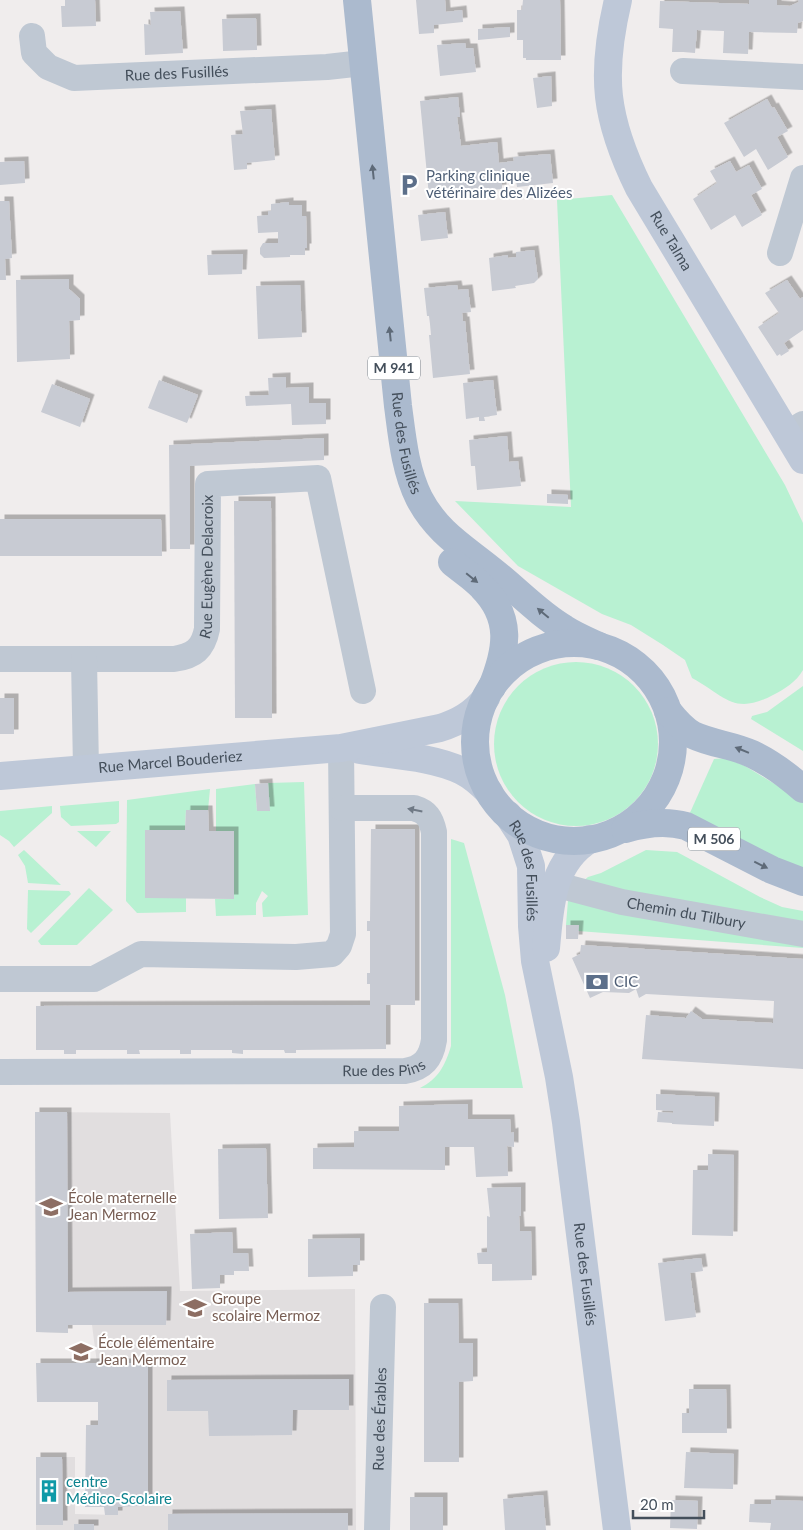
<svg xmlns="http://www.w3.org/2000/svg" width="803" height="1530" font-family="Lato,sans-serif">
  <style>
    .education { fill: #e1dedf }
    .green { fill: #b8f1d2 }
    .building { fill: #c8cbd3; filter: url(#shadow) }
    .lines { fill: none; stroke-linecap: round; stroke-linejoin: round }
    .street { stroke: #bfc8d3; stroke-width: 26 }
    .secondary { stroke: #bec8d8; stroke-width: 28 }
    .primary { stroke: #abbace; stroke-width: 28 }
    .oneway { fill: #5e6a78 }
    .oneway2 { fill: #6f7985 }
    .labels { text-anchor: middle; stroke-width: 4; stroke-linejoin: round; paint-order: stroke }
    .shield { fill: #fff; stroke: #7c848c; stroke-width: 1 }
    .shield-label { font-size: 14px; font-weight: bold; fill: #444f5b }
    .street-label { font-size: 15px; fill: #444f5b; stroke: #fff }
    .service-label { font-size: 15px; fill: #4e5e75; stroke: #fff; text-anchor: start }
    .education-label { font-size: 15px; fill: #785e54; stroke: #fff; text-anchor: start }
    .culture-label { font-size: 15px; fill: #0d838f; stroke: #fff; text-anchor: start }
  </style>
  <defs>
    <filter id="shadow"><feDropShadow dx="4.5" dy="-4.5" stdDeviation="0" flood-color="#0004"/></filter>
  </defs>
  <rect width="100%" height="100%" fill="#f0eded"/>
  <polygon class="education" points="35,1112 170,1113 180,1291 355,1289 356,1530 94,1530 74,1524 74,1530 36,1530 36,1457 75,1457 75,1514 118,1515 118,1507 148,1506 148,1363 97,1363 92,1325 68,1325 68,1333 36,1332"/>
  <g class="green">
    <path d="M612,195l173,290 18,38v147c-7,12 -18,19 -30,25 -39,21 -48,1 -81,-17l-7,-18 -22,-15 -32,-20 -29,-11 -84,-48 -63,-65 116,6 -14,-307z"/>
    <circle cx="576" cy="744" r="82"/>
    <polygon points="803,686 803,751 751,719 752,716 767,712"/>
    <polygon points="726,758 745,766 803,801 803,875 689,815 714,759"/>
    <polygon points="304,782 308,915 263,917 262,903 268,896 262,891 256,903 256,915 216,916 215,899 234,899 234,831 216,831 216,789 255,784 257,811 269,811 268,783"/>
    <polygon points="210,789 208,810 186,810 185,830 145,830 145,898 186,898 186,912 137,913 126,901 127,800"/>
    <polygon points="119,801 119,822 116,824 71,826 61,817 60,806"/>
    <polygon points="52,806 52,813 14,847 9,841 0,835 0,811"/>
    <polygon points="77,831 111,831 96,847"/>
    <path d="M451,839l13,4 41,152 18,93h-103c18,-9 25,-22 31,-42z"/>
    <polygon points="24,850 61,885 28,883 25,866 18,855"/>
    <polygon points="646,850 677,852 760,897 782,907 803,911 803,948 578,931 578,925 566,925 569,888 582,882 588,877 601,873"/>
    <polygon points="89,888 113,910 77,945 41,945 38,941"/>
    <polygon points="28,890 69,891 71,894 31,933 27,929"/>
  </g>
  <g class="building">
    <polygon points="65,0 95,0 96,26 62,27 61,6 65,6"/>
    <polygon points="416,0 445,0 446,12 462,10 463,22 434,25 434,33 419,34"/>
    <polygon points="523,0 560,0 561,60 526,60 526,58 523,58 523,40 517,40 517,10 522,10"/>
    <polygon points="749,0 777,0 777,5 790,6 799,2 798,0 803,0 803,21 798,23 797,33 749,32 748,54 723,53 724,31 697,30 695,53 683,52 672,52 673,29 659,28 660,1 749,4"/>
    <polygon points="180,11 183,53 145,55 144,24 151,25 150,12"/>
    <polygon points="256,18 257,50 223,51 222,19"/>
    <polygon points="510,27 510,37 478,40 478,29"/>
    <polygon points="465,43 466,48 473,48 476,72 440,76 437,45"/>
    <polygon points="551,76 552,106 537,108 533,78"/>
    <polygon points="458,97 460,117 457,117 461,146 497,142 499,163 514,161 513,157 550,154 553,183 517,187 516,181 502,182 502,189 429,196 420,101"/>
    <polygon points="767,99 772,108 774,107 788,131 777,137 788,157 768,170 756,149 744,157 724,123"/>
    <polygon points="271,109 275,160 247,163 247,169 234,170 231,135 243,134 240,111"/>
    <polygon points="24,161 25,183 0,185 0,162"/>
    <polygon points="730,161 736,172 749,165 762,189 751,195 762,215 742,227 735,215 711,230 693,199 717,183 710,171"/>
    <polygon points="0,201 9,201 12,258 5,259 6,280 0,280"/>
    <polygon points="289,202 289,205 302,205 302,216 306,216 307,248 305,248 305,255 290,255 290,257 264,258 260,254 260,248 263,243 278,243 278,232 258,233 257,216 268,215 268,211 271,211 271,204"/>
    <polygon points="445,212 448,238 421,241 418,215"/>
    <polygon points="534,250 538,279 534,283 515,286 516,288 492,291 489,258 508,255 508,258 516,257 516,252"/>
    <polygon points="243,254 242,274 208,275 207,255"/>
    <polygon points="69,279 69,289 80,299 80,320 69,321 70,359 17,362 16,280"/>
    <polygon points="787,280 800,299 803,297 803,330 784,343 789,351 781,356 780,354 777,356 758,327 779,313 765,293"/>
    <polygon points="300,285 302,337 258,339 256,286"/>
    <polygon points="457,285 458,290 468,289 471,312 462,313 463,321 465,321 470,374 433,378 429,335 431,335 430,324 429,316 427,316 424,288"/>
    <polygon points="286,377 286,388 309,387 309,403 326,403 326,424 292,425 291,404 246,406 245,396 269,395 268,378"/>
    <polygon points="159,380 198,395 187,423 148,408"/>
    <polygon points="493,380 497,415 484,417 485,421 479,421 479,417 466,419 463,383"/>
    <polygon points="52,384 90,399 80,427 41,412"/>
    <polygon points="507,436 509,462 518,461 521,486 477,490 475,466 471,466 469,440"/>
    <polygon points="324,438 324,460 190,466 190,549 170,549 169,445"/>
    <polygon points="547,494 568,495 568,504 547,503"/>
    <polygon points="234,501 271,501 272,718 235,718"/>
    <polygon points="0,519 161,519 162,556 0,556"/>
    <rect x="0" y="698" width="14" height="36"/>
    <polygon points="268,783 270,811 257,811 255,784"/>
    <polygon points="186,810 208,810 209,831 234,831 234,899 145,898 145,830 185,830"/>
    <polygon points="371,829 415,829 415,1005 386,1005 386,1049 296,1050 296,1053 285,1053 284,1050 243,1050 243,1054 232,1053 232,1050 191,1050 191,1054 180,1054 180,1050 139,1050 140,1054 127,1054 127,1050 76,1050 76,1054 64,1054 64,1050 36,1050 36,1006 370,1005 370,984 367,984 367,973 370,973 370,931 367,931 367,921 370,921"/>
    <polygon points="566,925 579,925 578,939 566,939"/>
    <polygon points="581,945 803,959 803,1069 642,1059 646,1015 686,1018 691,1011 702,1019 773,1023 774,1001 646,994 639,998 636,989 629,993 603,992 590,998 572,958 580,954"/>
    <polygon points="656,1094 715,1097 714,1126 672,1124 672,1123 657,1122 658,1112 673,1113 673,1111 656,1110"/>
    <polygon points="468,1104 468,1119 510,1119 511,1133 514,1132 514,1147 507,1146 508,1176 476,1177 474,1147 445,1147 445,1170 313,1169 313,1148 354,1147 354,1131 399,1131 399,1106"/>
    <polygon points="35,1112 67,1112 68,1292 167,1291 166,1325 68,1325 68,1333 36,1332"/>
    <polygon points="266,1148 268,1218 219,1219 218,1149"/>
    <polygon points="708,1154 734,1155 733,1236 692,1235 693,1170 708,1170"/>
    <polygon points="521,1187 521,1216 519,1216 520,1231 531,1231 532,1280 492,1281 492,1264 478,1264 477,1253 487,1252 487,1216 490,1217 487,1188"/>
    <polygon points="232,1232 233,1253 248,1253 249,1271 234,1271 234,1275 220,1275 220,1288 192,1289 190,1234"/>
    <polygon points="360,1238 360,1265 353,1265 353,1276 308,1277 308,1239"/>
    <polygon points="701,1258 703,1271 690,1273 696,1317 665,1321 658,1263"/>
    <polygon points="424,1303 458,1303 459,1343 473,1343 473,1381 459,1382 459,1462 424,1462"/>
    <polygon points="36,1363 148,1363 148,1506 118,1507 118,1515 105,1515 104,1507 85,1507 86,1425 98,1425 98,1402 37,1402"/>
    <polygon points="349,1379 349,1410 293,1410 292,1435 209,1436 208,1411 167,1411 167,1380"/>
    <polygon points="689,1389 726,1389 727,1433 682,1433 682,1413 689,1413"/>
    <polygon points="686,1452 734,1454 733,1489 684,1488"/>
    <polygon points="36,1457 62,1457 63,1525 36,1525"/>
    <polygon points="543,1495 546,1530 505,1530 503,1499"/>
    <rect x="410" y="1497" width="33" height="33"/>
    <polygon points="671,1500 698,1501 697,1529 670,1528"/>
    <polygon points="771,1500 803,1501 803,1530 770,1530 771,1523 749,1522 750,1504 771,1504"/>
    <polygon points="348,1513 348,1530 168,1530 168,1514"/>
    <rect x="74" y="1524" width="20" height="6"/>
  </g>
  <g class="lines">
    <g class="street">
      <path id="s1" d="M32,36l2,17 14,14 26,11 253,-11 36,-4"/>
      <polyline points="683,71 803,77"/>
      <polyline points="780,253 803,178"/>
      <polyline points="787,434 803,424"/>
      <path id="s2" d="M0,659h174c20,-3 29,-10 33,-30l1,-145 110,-6 45,213"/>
      <polyline points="84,659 86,769"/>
      <path id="s3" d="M569,888l53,14 181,32"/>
      <polyline points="0,979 94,979 141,954 296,957 332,954 339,946 343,934 341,748"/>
      <path id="s4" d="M0,1072l405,-1c18,-3 26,-12 29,-31v-208c-3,-14 -7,-20 -20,-24h-72"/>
      <path id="s5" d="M377,1530l6,-223"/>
    </g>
    <g class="secondary">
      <path id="s6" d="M618,0c-18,76 -13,119 21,188l164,272"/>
      <path d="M360,750c31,5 74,7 102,21 10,5 19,13 27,21"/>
      <path id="s7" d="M0,776l341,-28 99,-20c19,-6 33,-14 46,-30"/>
      <path id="s8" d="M508,815l13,20 10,31 1,60 3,35 24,116 7,45 51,408"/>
      <path d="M546,948c4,-42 5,-85 44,-109"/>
    </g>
    <g class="primary">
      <path id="s9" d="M357,0l41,406c4,30 7,64 21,92 18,35 46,50 75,74 24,19 45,42 71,57 11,7 23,12 34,17"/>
      <path d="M452,562c9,8 21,15 30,25 31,31 25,63 10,100"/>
      <circle cx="574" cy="742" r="99"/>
      <path d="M668,711c7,9 15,18 25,24 19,9 40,10 59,19 19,9 35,21 51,35"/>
      <path d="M625,829c20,-6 40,-9 61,-3l86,44 31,12"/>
    </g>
  </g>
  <defs><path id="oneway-solid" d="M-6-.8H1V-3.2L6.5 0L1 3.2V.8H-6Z" transform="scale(1.25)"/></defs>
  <g class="oneway">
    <use href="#oneway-solid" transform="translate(373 172) rotate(-96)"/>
    <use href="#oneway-solid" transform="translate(390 334) rotate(-96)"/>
    <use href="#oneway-solid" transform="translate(472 578) rotate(39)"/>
    <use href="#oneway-solid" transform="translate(543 613) rotate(-140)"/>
    <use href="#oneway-solid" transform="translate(742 750) rotate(-158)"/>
    <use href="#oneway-solid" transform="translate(761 865) rotate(26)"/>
  </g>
  <use class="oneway2" href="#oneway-solid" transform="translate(415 810) rotate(-169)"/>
  <defs>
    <symbol id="parking-bare" viewBox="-9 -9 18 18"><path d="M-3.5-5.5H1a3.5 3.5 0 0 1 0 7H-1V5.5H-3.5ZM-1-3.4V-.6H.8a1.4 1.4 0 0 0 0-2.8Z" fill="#5c6f8a" stroke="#fff" stroke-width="2.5" paint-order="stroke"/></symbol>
    <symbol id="bank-bare" viewBox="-9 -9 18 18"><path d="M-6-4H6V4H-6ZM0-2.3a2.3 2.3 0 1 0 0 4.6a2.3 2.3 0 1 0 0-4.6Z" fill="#5c6f8a" stroke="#fff" stroke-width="2.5" paint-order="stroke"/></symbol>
    <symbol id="school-bare" viewBox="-9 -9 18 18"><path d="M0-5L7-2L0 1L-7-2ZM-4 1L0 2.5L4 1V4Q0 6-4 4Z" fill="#8d6e63" stroke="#fff" stroke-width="2.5" paint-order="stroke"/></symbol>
    <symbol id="building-bare" viewBox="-9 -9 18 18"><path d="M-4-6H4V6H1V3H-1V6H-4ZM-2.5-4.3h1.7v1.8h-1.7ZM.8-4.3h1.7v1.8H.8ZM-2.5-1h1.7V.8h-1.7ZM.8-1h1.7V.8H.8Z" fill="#0f9aa8" stroke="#fff" stroke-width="2.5" paint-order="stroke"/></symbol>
  </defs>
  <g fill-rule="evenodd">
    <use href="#parking-bare" x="393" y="169" width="32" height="32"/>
    <use href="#bank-bare" x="581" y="966" width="32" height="32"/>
    <use href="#school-bare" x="35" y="1191" width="32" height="32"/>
    <use href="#school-bare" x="179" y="1292" width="32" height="32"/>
    <use href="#school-bare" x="65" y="1336" width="32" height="32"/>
    <use href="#building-bare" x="33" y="1475" width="32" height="32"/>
  </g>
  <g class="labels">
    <g class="shield">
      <rect x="368" y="356.5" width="52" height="23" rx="4"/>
      <rect x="688" y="827.5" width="52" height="23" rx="4"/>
    </g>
    <g class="shield-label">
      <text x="394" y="373">M 941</text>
      <text x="714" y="844">M 506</text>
    </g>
    <g class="street-label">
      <text dy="5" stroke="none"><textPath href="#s1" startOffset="168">Rue des Fusillés</textPath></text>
      <text dy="5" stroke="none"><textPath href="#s6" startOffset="256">Rue Talma</textPath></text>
      <text dy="5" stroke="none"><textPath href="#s9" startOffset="446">Rue des Fusillés</textPath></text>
      <text dy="5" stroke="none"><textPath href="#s2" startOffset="285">Rue Eugène Delacroix</textPath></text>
      <text dy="5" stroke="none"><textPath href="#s7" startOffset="171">Rue Marcel Bouderiez</textPath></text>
      <text dy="5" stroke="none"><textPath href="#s8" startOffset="60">Rue des Fusillés</textPath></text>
      <text dy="5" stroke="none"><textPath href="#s3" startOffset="120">Chemin du Tilbury</textPath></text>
      <text dy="5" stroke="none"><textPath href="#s4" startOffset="384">Rue des Pins</textPath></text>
      <text dy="5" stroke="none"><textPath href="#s8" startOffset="469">Rue des Fusillés</textPath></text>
      <text dy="5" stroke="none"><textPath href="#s5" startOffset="111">Rue des Érables</textPath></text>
    </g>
    <g class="service-label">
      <text x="426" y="181">Parking clinique<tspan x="426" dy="17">vétérinaire des Alizées</tspan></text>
      <text x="614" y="987">CIC</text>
    </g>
    <g class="education-label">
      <text x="68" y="1203">École maternelle<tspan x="68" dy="17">Jean Mermoz</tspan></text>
      <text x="212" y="1304">Groupe<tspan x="212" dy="17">scolaire Mermoz</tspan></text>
      <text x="98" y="1348">École élémentaire<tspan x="98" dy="17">Jean Mermoz</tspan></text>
    </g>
    <g class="culture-label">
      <text x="66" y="1487">centre<tspan x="66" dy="17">Médico-Scolaire</tspan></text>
    </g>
  </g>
  <path d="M633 1510v8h71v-8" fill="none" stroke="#444f5b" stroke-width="2.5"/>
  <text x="640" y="1510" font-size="15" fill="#444f5b" stroke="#ffffff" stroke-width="4" paint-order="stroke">20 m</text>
</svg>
